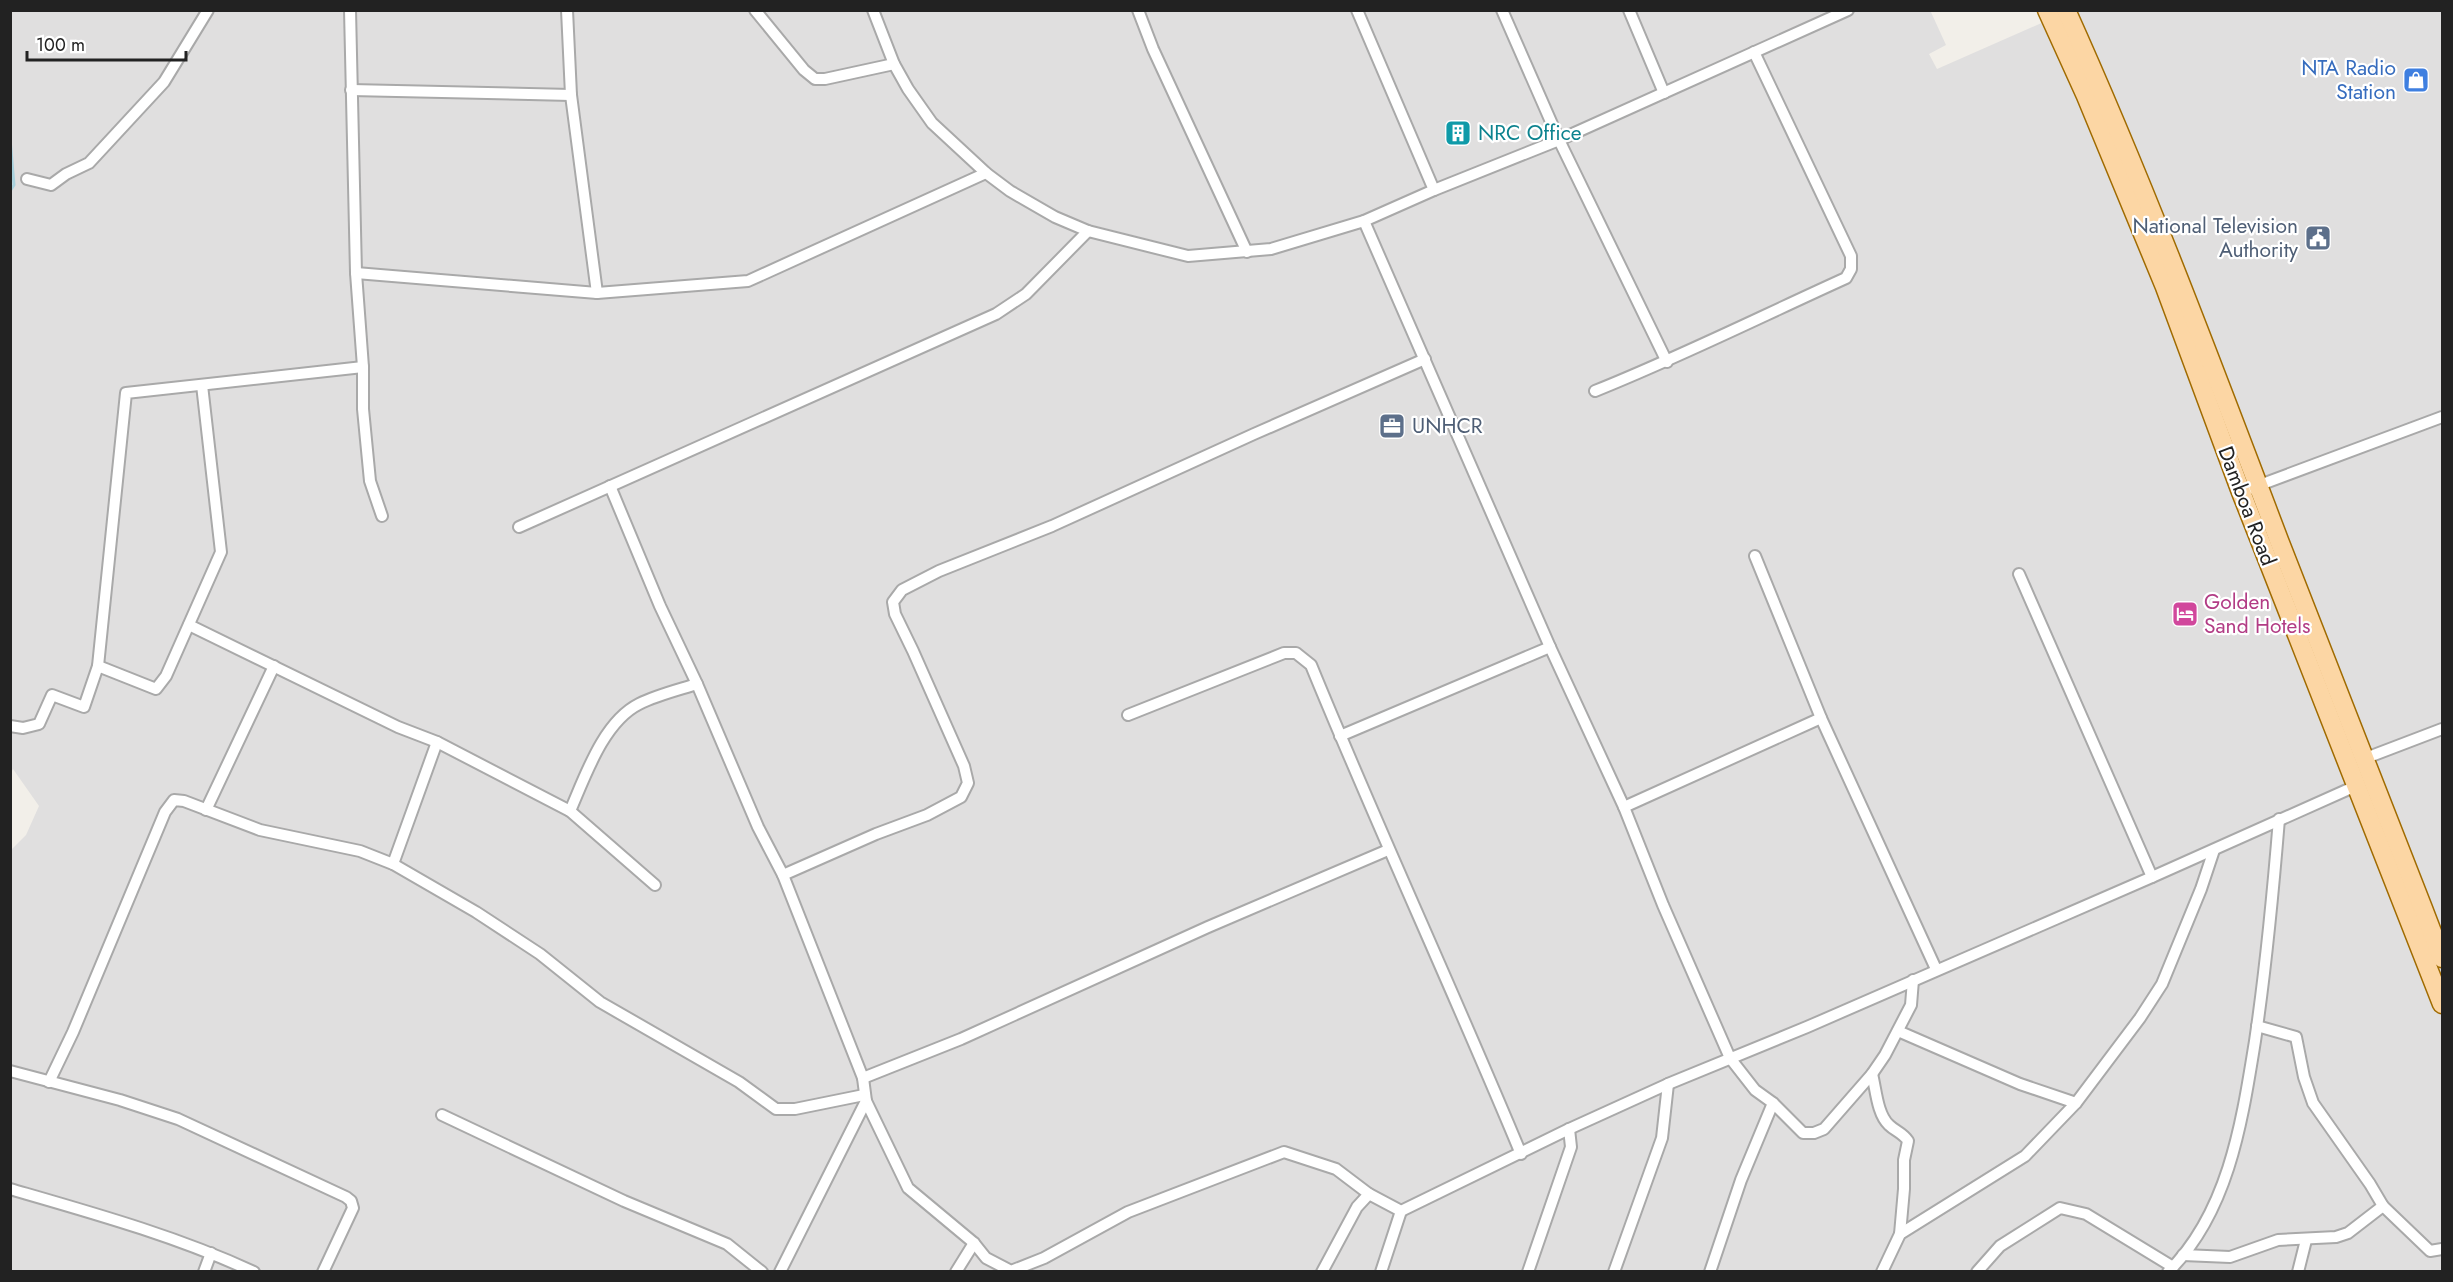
<svg xmlns="http://www.w3.org/2000/svg" width="2453" height="1282" font-family="Jost,sans-serif">
  <style>
    .residential { fill: #e0dfdf }
    .lines { fill: none; stroke-linecap: round; stroke-linejoin: round }
    .stream { stroke: #aad3df; stroke-width: 3 }
    .minor-casing { stroke: #a9a9a9; stroke-width: 14 }
    .primary-casing { stroke: #a06b00; stroke-width: 21 }
    .minor { stroke: #fff; stroke-width: 10 }
    .primary { stroke: #fcd6a4; stroke-width: 18 }
    .labels { text-anchor: middle; stroke-width: 4.5; stroke-linejoin: round; paint-order: stroke }
    .shop-label { font-size: 21px; fill: #366cbe; stroke: #fff; text-anchor: end }
    .culture-label { font-size: 21px; fill: #0d838f; stroke: #fff; text-anchor: start }
    .service-label { font-size: 21px; fill: #4e5e75; stroke: #fff; text-anchor: end }
    .street-label { font-size: 21px; fill: #222; stroke: #fff }
    .hotel-label { font-size: 21px; fill: #b23c85; stroke: #fff; text-anchor: start }
  </style>
  <rect width="100%" height="100%" fill="#f2efe9"/>
  <polygon class="residential" points="1930,10 1946,45 1929,54 1937,69 2046,21 2055,11 2442,11 2442,1271 11,1271 11,850 26,835 39,806 13,769 11,773 11,11"/>
  <g class="lines">
    <polyline class="stream" points="10,139 14,185 10,191"/>
    <defs>
      <g id="minor">
        <polyline points="350,10 356,273 363,367 363,409 370,481 382,516"/>
        <polyline points="567,10 571,95 597,293"/>
        <polyline points="755,10 804,70 815,79 825,79 894,64"/>
        <polyline points="873,10 894,64 908,89 932,123 986,173 1010,191 1055,217 1088,231 1188,256 1271,249 1364,221 1434,190 1559,140 1848,10"/>
        <polyline points="1138,10 1153,49 1247,252"/>
        <polyline points="1357,10 1434,190"/>
        <polyline points="1502,10 1559,140 1667,362"/>
        <polyline points="1629,10 1664,93"/>
        <polyline points="351,90 571,95"/>
        <polyline points="27,179 51,185 66,174 89,163 164,82 208,10"/>
        <polyline points="1364,221 1550,647 1624,807 1663,905 1730,1058 1755,1090 1773,1103 1803,1133 1814,1133 1824,1129 1872,1074 1885,1055 1911,1005 1913,980"/>
        <polyline points="356,273 597,293 748,281 986,173"/>
        <path d="M1595,391c85,-34 167,-75 251,-113l5,-9v-13l-97,-204"/>
        <polyline points="610,486 660,606 697,684 758,827 783,875 863,1078 866,1101 780,1272"/>
        <polyline points="2241,492 2442,417"/>
        <polyline points="519,527 996,314 1026,294 1088,231"/>
        <polyline points="1755,556 1821,718 1936,969"/>
        <polyline points="2019,574 2152,877"/>
        <polyline points="189,625 398,727 437,742 570,811 655,885"/>
        <polyline points="98,666 126,393 363,367"/>
        <path d="M1128,715l156,-62h12l15,12c67,164 142,325 210,489"/>
        <polyline points="10,726 23,728 39,724 52,695 84,707 98,666 156,689 166,676 221,552 202,385"/>
        <polyline points="1340,736 1550,647"/>
        <polyline points="2366,758 2442,729"/>
        <polyline points="1624,807 1821,718"/>
        <polyline points="206,810 274,666"/>
        <path d="M570,811c15,-34 33,-89 69,-107 18,-9 39,-14 58,-20"/>
        <polyline points="393,864 437,742"/>
        <polyline points="783,875 876,834 927,815 961,797 968,783 964,766 913,651 895,614 893,602 902,590 939,571 1052,526 1254,434 1425,359"/>
        <polyline points="2257,1026 2296,1037 2304,1077 2313,1103 2370,1184 2383,1206 2430,1251 2442,1249"/>
        <polyline points="1898,1031 2020,1084 2076,1103"/>
        <polyline points="10,1071 120,1100 178,1119 346,1197 351,1201 353,1208 323,1272"/>
        <path d="M1872,1074c4,15 5,40 17,51 6,6 14,8 19,16l-4,19v29l-4,45"/>
        <polyline points="863,1078 961,1039 1208,927 1388,850"/>
        <polyline points="49,1082 73,1032 165,812 174,800 184,801 260,830 360,851 393,864 476,912 540,954 600,1002 739,1082 776,1109 795,1109 864,1095"/>
        <polyline points="866,1101 908,1188 974,1243 986,1258 1011,1271 1044,1258 1128,1212 1284,1152 1336,1169 1369,1194"/>
        <polyline points="442,1115 624,1201 727,1244 762,1272"/>
        <path d="M10,1189c83,24 166,47 244,83"/>
        <polyline points="2183,1255 2230,1257 2278,1240 2336,1237 2348,1233 2383,1206"/>
        <polyline points="204,1272 211,1253"/>
        <polyline points="956,1272 974,1243"/>
        <polyline points="1322,1272 1357,1207 1369,1194 1401,1211 1569,1129 1668,1084 1807,1027 2152,877 2358,785"/>
        <polyline points="1381,1272 1401,1211"/>
        <polyline points="1528,1272 1571,1147 1569,1129"/>
        <polyline points="1614,1272 1662,1138 1668,1084"/>
        <polyline points="1710,1272 1741,1180 1773,1103"/>
        <polyline points="1882,1272 1900,1234 2025,1156 2076,1103 2140,1018 2162,984 2201,889 2214,850"/>
        <polyline points="1977,1272 2000,1246 2060,1208 2086,1214 2173,1267"/>
        <path d="M2168,1272c61,-60 74,-151 87,-231 11,-74 18,-148 24,-222"/>
        <polyline points="2298,1272 2306,1240"/>
      </g>
      <g id="primary">
        <polyline points="2047,10 2086,96 2165,287 2241,492 2442,1004"/>
        <path d="M2066,10c79,175 146,354 214,533 53,138 109,276 162,415"/>
      </g>
    </defs>
    <use href="#minor" class="minor-casing"/>
    <use href="#primary" class="primary-casing"/>
    <use href="#minor" class="minor"/>
    <use href="#primary" class="primary"/>
  </g>
  <defs>
    <symbol id="shop-square" viewBox="-11 -11 22 22"><rect x="-9" y="-9" width="18" height="18" rx="4" fill="#3f7fe0" stroke="#fff"/><path d="M-5-2.5h2.3a2.7 3.5 0 0 1 5.4 0H5L5.5 6h-11ZM-1.5-2.5h3a1.5 2.3 0 0 0-3 0Z" fill="#fff"/></symbol>
    <symbol id="building-square" viewBox="-11 -11 22 22"><rect x="-9" y="-9" width="18" height="18" rx="4" fill="#0f9aa8" stroke="#fff"/><path d="M-4-6H4V6H1V3H-1V6H-4ZM-2.5-4.3h1.7v1.8h-1.7ZM.8-4.3h1.7v1.8H.8ZM-2.5-1h1.7V.8h-1.7ZM.8-1h1.7V.8H.8Z" fill="#fff"/></symbol>
    <symbol id="civic-square" viewBox="-11 -11 22 22"><rect x="-9" y="-9" width="18" height="18" rx="4" fill="#5c6f8a" stroke="#fff"/><path d="M-.6-6.5H3V-4.5H.6V-3L4-1V1h2V6H-6V1h2V-1L-.6-3ZM-1.2 2.5V6h2.4V2.5Z" fill="#fff"/></symbol>
    <symbol id="office-square" viewBox="-11 -11 22 22"><rect x="-9" y="-9" width="18" height="18" rx="4" fill="#5c6f8a" stroke="#fff"/><path d="M-6-3h4V-5.5h4V-3h4V5H-6ZM-1-4.5V-3h2v-1.5ZM-6 0V1H6V0Z" fill="#fff"/></symbol>
    <symbol id="hotel-square" viewBox="-11 -11 22 22"><rect x="-9" y="-9" width="18" height="18" rx="4" fill="#d1479c" stroke="#fff"/><path d="M-6-4.5h1.5V1H6V5H4.5V3h-9V5H-6ZM-4 0a1.8 1.8 0 1 1 3.6 0ZM.5 0V-2.5h3Q6-2.5 6 0Z" fill="#fff"/></symbol>
  </defs>
  <g fill-rule="evenodd">
    <use href="#shop-square" x="2401" y="65" width="30" height="30"/>
    <use href="#building-square" x="1443" y="118" width="30" height="30"/>
    <use href="#civic-square" x="2303" y="223" width="30" height="30"/>
    <use href="#office-square" x="1377" y="411" width="30" height="30"/>
    <use href="#hotel-square" x="2170" y="599" width="30" height="30"/>
  </g>
  <g class="labels">
    <g class="shop-label">
      <text x="2396" y="75">NTA Radio<tspan x="2396" dy="24">Station</tspan></text>
    </g>
    <g class="culture-label">
      <text x="1478" y="140">NRC Office</text>
    </g>
    <g class="service-label">
      <text x="2298" y="233">National Television<tspan x="2298" dy="24">Authority</tspan></text>
      <text x="1412" y="433" text-anchor="start">UNHCR</text>
    </g>
    <g class="street-label">
      <text transform="translate(2247 506) rotate(69)" y="7">Damboa Road</text>
    </g>
    <g class="hotel-label">
      <text x="2204" y="609">Golden<tspan x="2204" dy="24">Sand Hotels</tspan></text>
    </g>
  </g>
  <rect width="2453" height="1282" fill="none" stroke="#222222" stroke-width="24"/>
  <path d="M27 51v9h159v-9" fill="none" stroke="#222222" stroke-width="3"/>
  <text x="36" y="51" font-size="18" fill="#222222" stroke="#ffffff" stroke-width="4.5" paint-order="stroke">100 m</text>
</svg>
